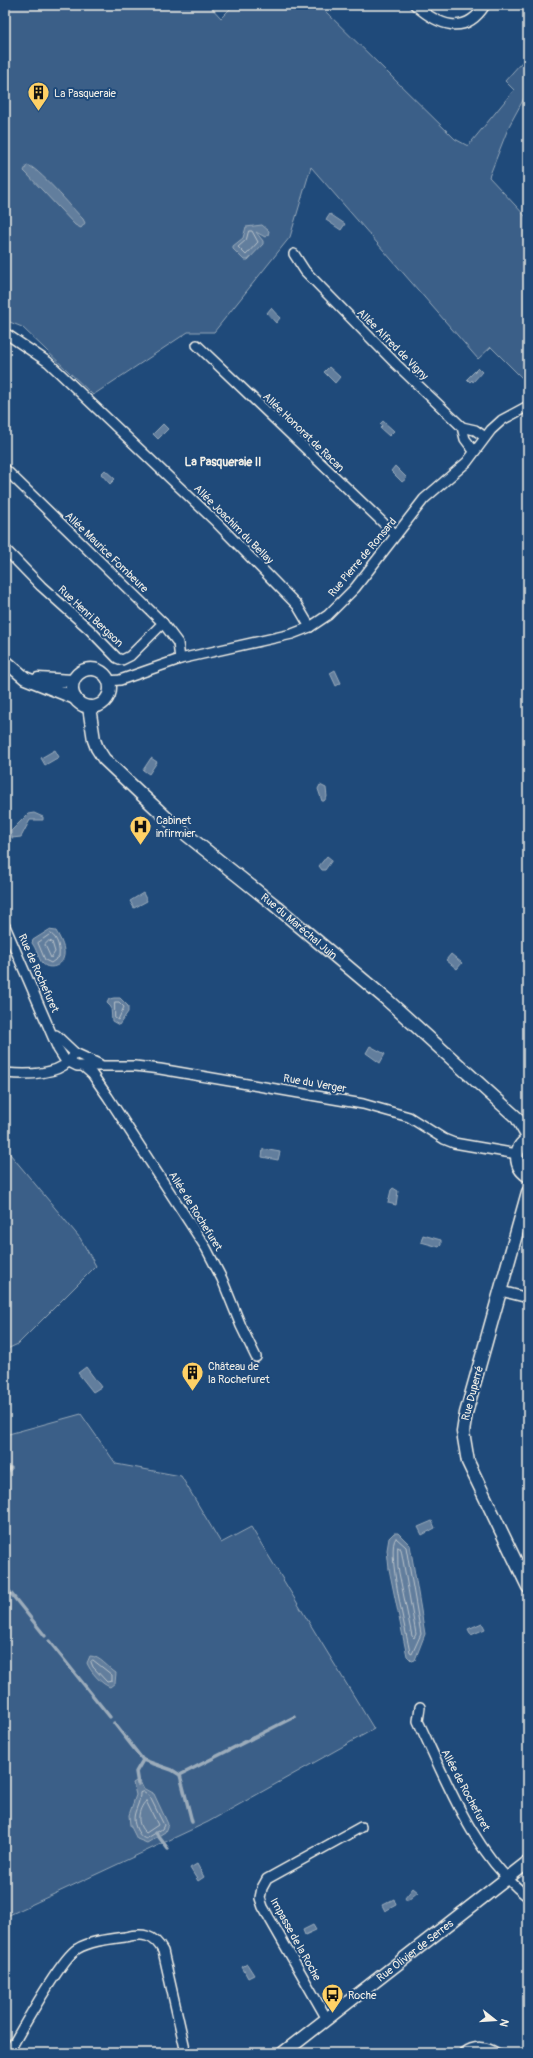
<svg xmlns="http://www.w3.org/2000/svg" width="533" height="2058" font-family="Pangolin,sans-serif">
  <style>
    .green { fill: #3a5f88; stroke: #97a8b8 }
    .water { fill: #627e9d; stroke: #9cacbb }
    .lines { fill: none; stroke-linecap: round; stroke-linejoin: round }
    .shore { stroke: #bac3ca; stroke-width: 1 }
    .stream { stroke: #9cacbb; stroke-width: 3.5 }
    .street-casing { stroke: #f4f1e8; stroke-width: 12 }
    .secondary-casing { stroke: #f4f1e8; stroke-width: 15 }
    .street { stroke: #1f4a7a; stroke-width: 9 }
    .secondary { stroke: #1f4a7a; stroke-width: 12 }
    .labels { text-anchor: middle; stroke-width: 4; stroke-linejoin: round; paint-order: stroke }
    .poi-label { font-size: 11px; fill: #f4f1e8; stroke: #1f4a7a; text-anchor: start }
    .street-label { font-size: 11px; fill: #f4f1e8; stroke: #1f4a7a }
    .neighbourhood-label { font-size: 12px; font-weight: bold; fill: #f4f1e8; stroke: #1f4a7a }
  </style>
  <rect width="100%" height="100%" fill="#1f4a7a"/>
  <filter id="ink" filterUnits="userSpaceOnUse"><feTurbulence type="fractalNoise" baseFrequency=".025" numOctaves="2"/><feDisplacementMap in="SourceGraphic" scale="8" xChannelSelector="R" yChannelSelector="G"/><feConvolveMatrix kernelMatrix="1 2 1 2 8 2 1 2 1" color-interpolation-filters="sRGB"/></filter>
  <g filter="url(#ink)">
    <g class="green">
      <polygon points="5,5 209,5 221,18 234,5 319,5 455,139 468,146 514,90 505,81 528,55 528,91 509,126 489,177 528,219 528,384 491,347 478,359 311,167 290,237 214,332 188,332 93,395 22,327 5,320"/>
      <polygon points="5,1148 80,1238 96,1266 18,1344 5,1350"/>
      <polygon points="81,1414 116,1464 181,1476 221,1543 251,1527 374,1729 208,1822 5,1917 5,1435"/>
    </g>
    <g class="water">
      <path d="M27,165c10,1 47,45 56,54l2,4 -4,5 -6,-3 -48,-51 -3,-3z"/>
      <polygon points="330,214 345,224 341,230 326,220"/>
      <polygon points="262,225 269,231 268,235 265,237 256,232 263,241 263,244 248,260 244,260 233,249 233,246 243,238 246,227"/>
      <polygon points="271,308 280,318 276,323 267,313"/>
      <polygon points="329,367 340,377 335,383 324,372"/>
      <polygon points="478,368 482,372 473,382 472,380 470,382 467,379"/>
      <polygon points="383,421 394,431 389,436 380,428 382,426 380,424"/>
      <polygon points="163,424 168,429 158,439 153,434"/>
      <polygon points="395,466 407,478 402,482 391,471"/>
      <polygon points="105,470 115,479 110,484 101,474"/>
      <polygon points="335,670 341,683 336,686 330,673"/>
      <polygon points="55,750 59,757 45,765 41,758"/>
      <polygon points="151,758 157,762 149,774 143,770"/>
      <polygon points="320,785 326,788 327,797 324,801 322,801 318,789"/>
      <polygon points="34,813 43,817 43,820 30,820 21,837 12,838 11,831 28,814"/>
      <polygon points="327,856 332,860 325,870 322,870 319,866"/>
      <polygon points="143,893 147,901 134,908 130,901"/>
      <path d="M49,930l7,1c4,7 11,19 7,28 -3,8 -15,11 -21,4 -3,-4 -6,-15 -10,-20l1,-3z"/>
      <polygon points="451,954 462,963 457,969 446,960"/>
      <polygon points="114,998 120,998 128,1006 128,1012 119,1025 112,1021 111,1007 107,1003 109,999"/>
      <polygon points="370,1046 385,1054 380,1063 366,1053"/>
      <polygon points="263,1149 280,1152 278,1160 262,1157"/>
      <polygon points="393,1188 398,1191 396,1205 388,1203 391,1190"/>
      <polygon points="423,1235 441,1240 441,1245 439,1247 421,1242"/>
      <polygon points="86,1367 101,1387 93,1392 78,1373"/>
      <polygon points="432,1521 435,1528 422,1535 418,1527"/>
      <polygon points="394,1533 398,1533 410,1545 425,1634 415,1660 412,1661 407,1656 389,1569 387,1550 389,1538"/>
      <polygon points="482,1623 485,1629 471,1635 468,1629"/>
      <path d="M90,1656c10,0 18,12 26,17l-1,10 -5,4c-9,-3 -20,-16 -23,-24z"/>
      <polygon points="136,1781 140,1781 143,1788 154,1794 168,1824 165,1832 147,1843 137,1839 130,1825 129,1815 136,1795 133,1783"/>
      <polygon points="197,1864 204,1877 198,1881 190,1868"/>
      <polygon points="413,1888 418,1892 407,1901 405,1898"/>
      <polygon points="394,1899 396,1905 385,1911 382,1905"/>
      <polygon points="313,1925 316,1930 305,1935 303,1930"/>
      <polygon points="247,1964 254,1975 248,1978 242,1967"/>
    </g>
    <g class="lines">
      <g class="shore">
        <polygon points="249,231 252,231 258,242 246,255 238,247 246,240"/>
        <path d="M51,934c7,4 9,15 8,23l-8,6 -6,-3 -7,-17z"/>
        <polygon points="49,941 52,942 55,952 51,958 45,945"/>
        <polygon points="115,1002 119,1002 124,1007 118,1020 115,1018"/>
        <path d="M396,1538l10,9 15,87 -9,20 -2,-1c-3,-18 -25,-106 -14,-115z"/>
        <polygon points="398,1547 401,1549 416,1634 414,1638 412,1636 398,1568"/>
        <polygon points="93,1660 112,1675 112,1681 107,1682 93,1667 91,1662"/>
        <path d="M143,1792l7,5 14,28 -2,4 -16,10c-5,-2 -6,-4 -9,-9 -8,-17 3,-21 3,-37z"/>
        <path d="M146,1801l12,24 -12,8c-10,-8 -9,-23 0,-32z"/>
      </g>
      <g class="stream">
        <polyline points="5,1473 11,1468"/>
        <polyline points="5,1586 45,1636"/>
        <polyline points="49,1641 110,1717"/>
        <polyline points="114,1723 143,1760 136,1772 138,1784"/>
        <polyline points="143,1760 172,1770 180,1775 294,1717"/>
        <polyline points="180,1775 192,1822"/>
        <polyline points="156,1833 168,1849"/>
      </g>
      <defs>
        <g id="street">
          <path d="M415,5c23,20 50,32 70,0"/>
          <polyline points="294,254 305,271 396,364 462,427 465,439 474,451"/>
          <polyline points="5,333 48,362 216,522 297,605 310,627"/>
          <polyline points="197,345 396,535"/>
          <polyline points="462,427 475,430 485,437"/>
          <polyline points="5,469 163,623 178,643 180,659"/>
          <polyline points="5,549 41,586 90,630 117,658 122,660 130,656 163,623"/>
          <polyline points="108,681 120,680 180,659 292,634 310,627 328,615 355,588 424,499 467,462 491,430 502,420 528,406"/>
          <polyline points="5,926 58,1049 65,1060 77,1066 135,1066 160,1069 363,1104 409,1117 444,1139 454,1143 517,1154"/>
          <polyline points="56,1035 75,1053 99,1064"/>
          <polyline points="84,1067 92,1074 108,1097 206,1248 222,1279 241,1326 256,1357"/>
          <path d="M5,1073c21,2 59,3 70,-20"/>
          <polyline points="501,1291 528,1298"/>
          <path d="M420,1707l-2,14c29,61 55,133 110,176"/>
          <polyline points="327,2019 263,1907 260,1898 262,1888 267,1879 361,1827"/>
          <path d="M8,2053c12,-20 53,-95 69,-104 13,-8 33,-10 48,-12 17,-4 29,-3 38,14l23,102"/>
          <path d="M464,2053c10,-8 22,-7 33,0"/>
        </g>
        <g id="secondary">
          <polyline points="5,661 25,678 75,698"/>
          <circle cx="91" cy="688" r="19"/>
          <polyline points="38,679 73,681"/>
          <path id="s1" d="M89,707l5,33 3,8 7,11 38,36 31,29 99,79 114,96 131,119 11,19"/>
          <path d="M528,1139c-15,9 -14,28 0,37"/>
          <polyline points="528,1192 466,1413 463,1432 468,1462 528,1587"/>
          <path id="s2" d="M283,2053l245,-191"/>
        </g>
      </defs>
      <use href="#street" class="street-casing"/>
      <use href="#secondary" class="secondary-casing"/>
      <use href="#street" class="street"/>
      <use href="#secondary" class="secondary"/>
    </g>
  </g>
  <defs>
    <symbol id="building-pin" viewBox="-11 -11 22 30"><path d="M0 17L-7.5 6A9.5 9.5 0 1 1 7.5 6Z" fill="#ffd166" stroke="#1f4a7a"/><path d="M-4-6H4V6H1V3H-1V6H-4ZM-2.5-4.3h1.7v1.8h-1.7ZM.8-4.3h1.7v1.8H.8ZM-2.5-1h1.7V.8h-1.7ZM.8-1h1.7V.8H.8Z" fill="#111"/></symbol>
    <symbol id="hospital-pin" viewBox="-11 -11 22 30"><path d="M0 17L-7.5 6A9.5 9.5 0 1 1 7.5 6Z" fill="#ffd166" stroke="#1f4a7a"/><path d="M-5-5h3v3.5h4V-5h3V5h-3V1.5h-4V5h-3Z" fill="#111"/></symbol>
    <symbol id="bus-pin" viewBox="-11 -11 22 30"><path d="M0 17L-7.5 6A9.5 9.5 0 1 1 7.5 6Z" fill="#ffd166" stroke="#1f4a7a"/><path d="M-5-6H5V4H4V6H2V4H-2V6H-4V4H-5ZM-3.5-4V0h7V-4ZM-3.5 1.2v1.5H-2V1.2ZM2 1.2v1.5H3.5V1.2Z" fill="#111"/></symbol>
  </defs>
  <g fill-rule="evenodd">
    <use href="#building-pin" x="26" y="80" width="25" height="34"/>
    <use href="#hospital-pin" x="128" y="814" width="25" height="34"/>
    <use href="#building-pin" x="180" y="1360" width="25" height="34"/>
    <use href="#bus-pin" x="320" y="1982" width="25" height="34"/>
  </g>
  <g class="labels">
    <g class="poi-label">
      <text x="54" y="97">La Pasqueraie</text>
      <text x="156" y="824">Cabinet<tspan x="156" dy="13">infirmier</tspan></text>
      <text x="208" y="1370">Château de<tspan x="208" dy="13">la Rochefuret</tspan></text>
      <text x="348" y="1999">Roche</text>
    </g>
    <g class="street-label">
      <text transform="translate(393 344) rotate(45)" y="4">Allée Alfred de Vigny</text>
      <text transform="translate(304 432) rotate(44)" y="4">Allée Honorat de Racan</text>
      <text transform="translate(234 524) rotate(45)" y="4">Allée Joachim du Bellay</text>
      <text transform="translate(107 552) rotate(44)" y="4">Allée Maurice Fombeure</text>
      <text transform="translate(362 557) rotate(-50)" y="4">Rue Pierre de Ronsard</text>
      <text transform="translate(91 616) rotate(43)" y="4">Rue Henri Bergson</text>
      <text dy="4" stroke="none"><textPath href="#s1" startOffset="312">Rue du Maréchal Juin</textPath></text>
      <text transform="translate(39 973) rotate(66)" y="4">Rue de Rochefuret</text>
      <text transform="translate(315 1083) rotate(10)" y="4">Rue du Verger</text>
      <text transform="translate(196 1211) rotate(58)" y="4">Allée de Rochefuret</text>
      <text transform="translate(472 1393) rotate(-75)" y="4">Rue Duperré</text>
      <text transform="translate(466 1790) rotate(62)" y="4">Allée de Rochefuret</text>
      <text transform="translate(296 1939) rotate(61)" y="4">Impasse de la Roche</text>
      <text dy="4" stroke="none"><textPath href="#s2" startOffset="167">Rue Olivier de Serres</textPath></text>
    </g>
    <g class="neighbourhood-label">
      <text x="223" y="466">La Pasqueraie II</text>
    </g>
  </g>
  <rect width="533" height="2058" fill="none" stroke="#1f4a7a" stroke-width="20"/>
  <rect x="10" y="10" width="513" height="2038" fill="none" stroke="#f4f1e8" stroke-width="1.5" filter="url(#ink)"/>
  <g transform="translate(495 2020) rotate(107)" stroke="#1f4a7a" stroke-width="3" paint-order="stroke">
  <path d="M0-3L7 15L0 10L-7 15Z" fill="#f4f1e8"/>
  <text y="-6" font-size="11" font-weight="bold" text-anchor="middle" fill="#f4f1e8">N</text>
  </g>
</svg>
